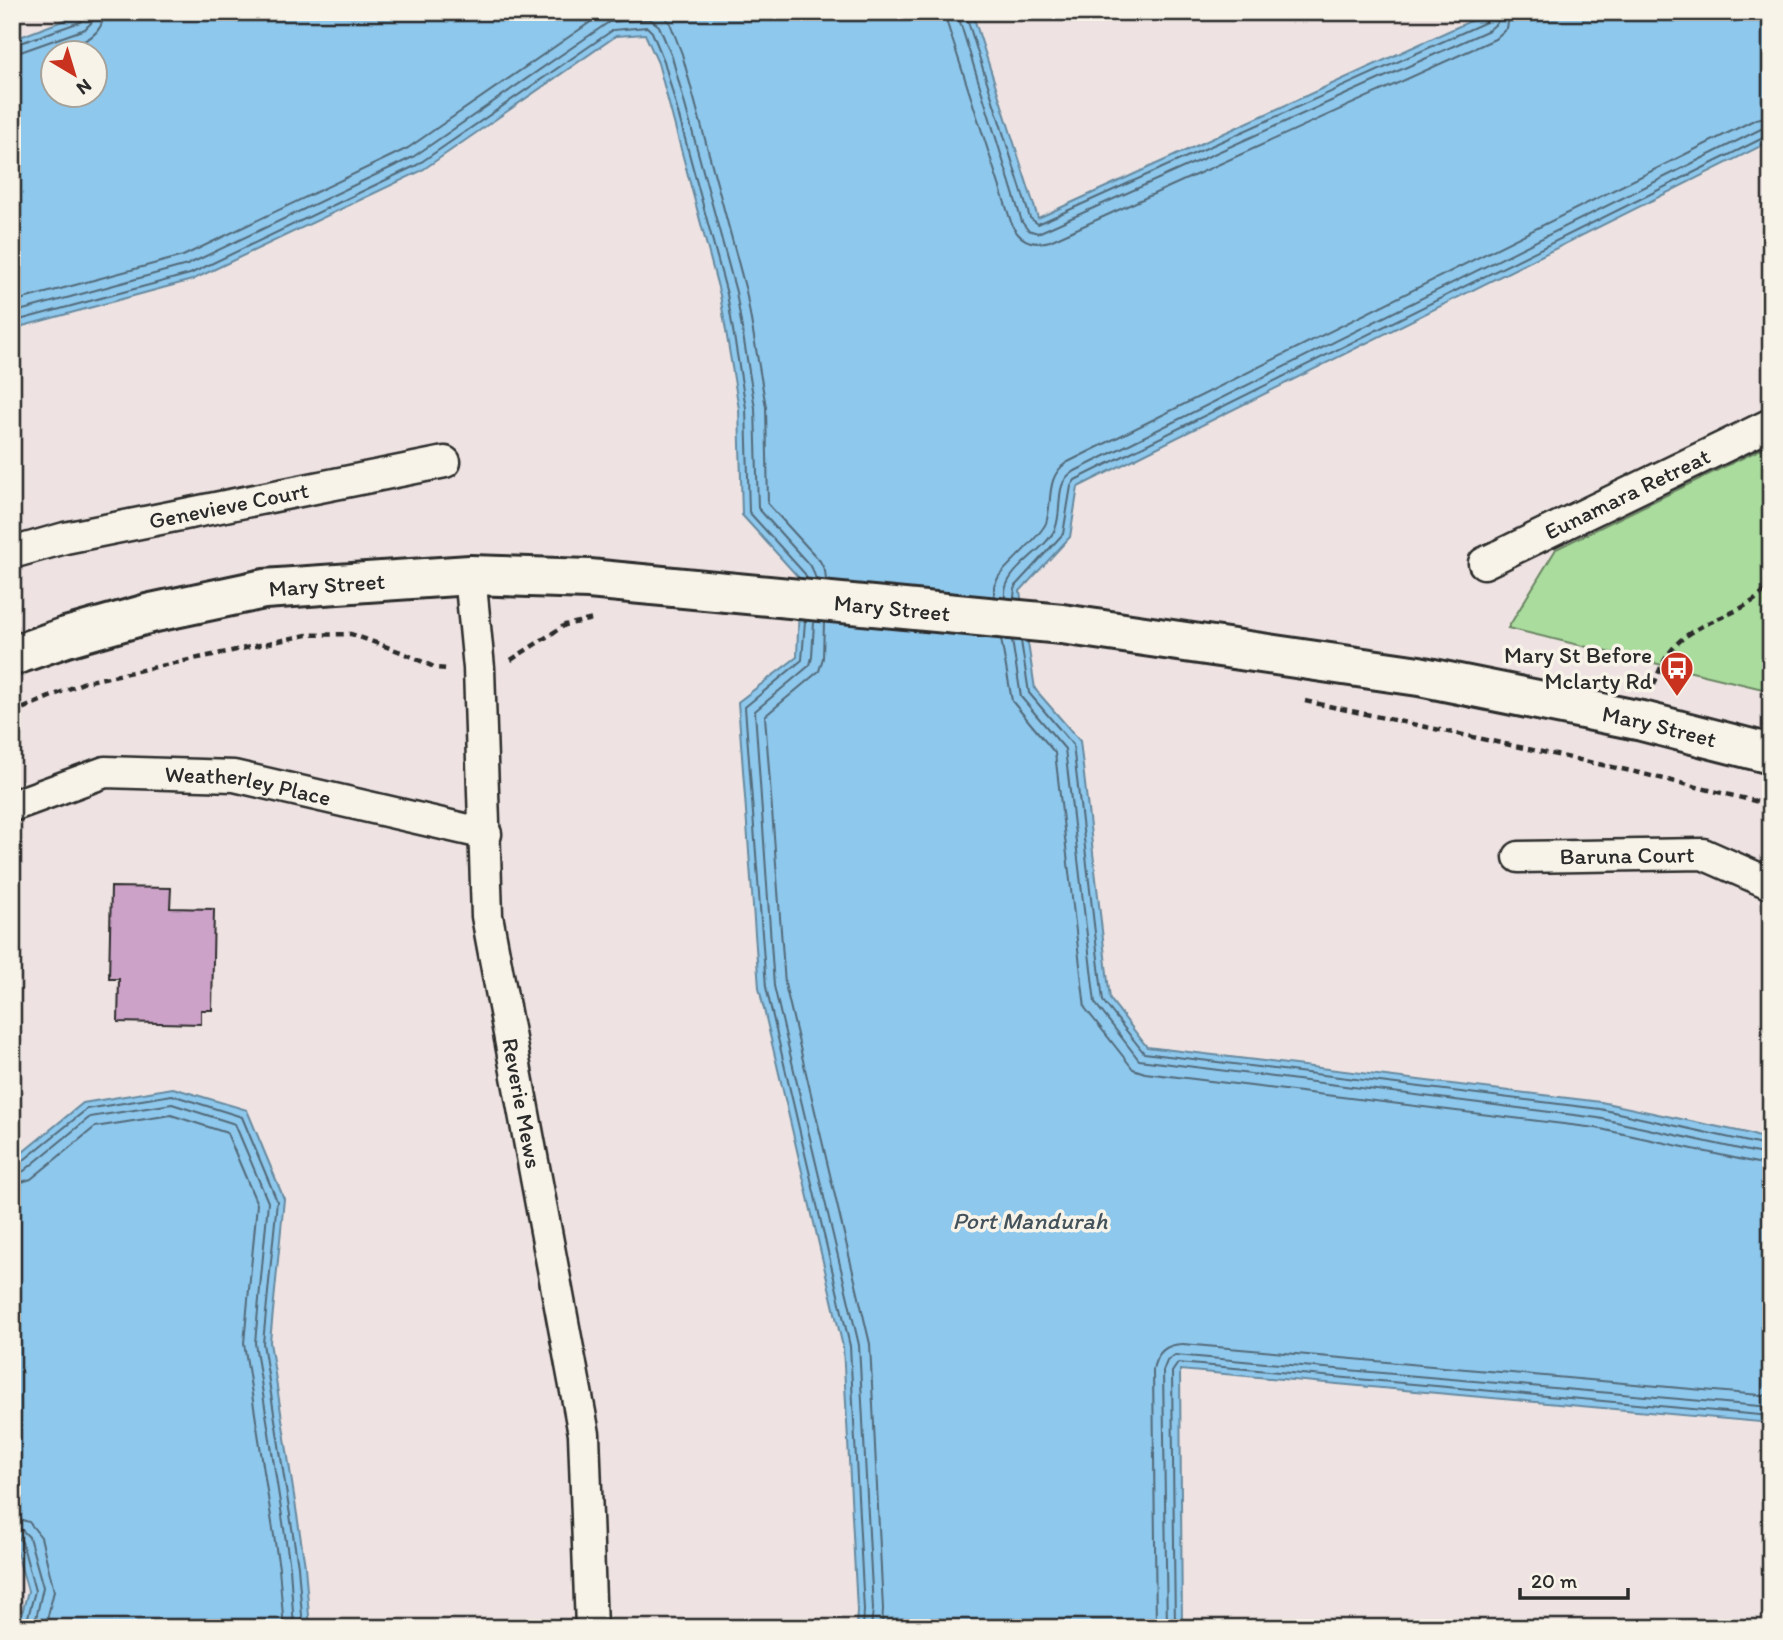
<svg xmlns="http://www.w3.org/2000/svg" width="1783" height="1640" font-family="Itim,sans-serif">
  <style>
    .green { fill: #a9dc9d; stroke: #6a8464; stroke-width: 2 }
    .water { fill: #8ec8ed; stroke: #66899f; stroke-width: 2; fill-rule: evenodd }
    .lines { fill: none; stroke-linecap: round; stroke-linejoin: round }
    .shore { stroke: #536a79; stroke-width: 2 }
    .building { fill: #cca2c8; stroke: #2b2b2b; stroke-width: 2 }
    .minor-casing { stroke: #2b2b2b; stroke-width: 35 }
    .tertiary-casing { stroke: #2b2b2b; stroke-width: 44 }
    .path { stroke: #2b2b2b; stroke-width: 4.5; stroke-dasharray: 7 5; stroke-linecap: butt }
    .minor { stroke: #f7f3e8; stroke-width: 30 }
    .tertiary { stroke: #f7f3e8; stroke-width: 38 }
    .labels { text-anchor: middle; stroke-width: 7; stroke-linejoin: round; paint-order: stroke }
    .street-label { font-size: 23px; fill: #2b2b2b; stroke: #f7f3e8 }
    .poi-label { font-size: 23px; fill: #2b2b2b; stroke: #f7f3e8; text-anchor: end }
    .water-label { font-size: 24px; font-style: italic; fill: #44525c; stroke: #f7f3e8 }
  </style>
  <rect width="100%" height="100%" fill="#eee3e2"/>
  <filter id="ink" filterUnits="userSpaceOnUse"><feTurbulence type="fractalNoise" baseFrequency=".0143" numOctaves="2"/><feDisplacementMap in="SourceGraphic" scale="14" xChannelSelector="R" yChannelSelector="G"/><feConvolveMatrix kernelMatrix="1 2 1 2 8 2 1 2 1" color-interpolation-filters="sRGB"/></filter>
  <g filter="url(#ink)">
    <polygon class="green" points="1771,444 1771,691 1508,628 1556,549"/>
    <g class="water">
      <path d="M86,12h886l66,206 452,-206h281v129l-693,346 -8,50 -50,54 15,98 45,52 30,258 37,48 454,55 146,31 24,8v282l-591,-53 2,258h-326l1,-18 -14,-263 -84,-359 -21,-286 59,-45 3,-78 -58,-64 -3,-106 -19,-114 -62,-232 -13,-29 -29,2 -195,135 -229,109 -180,49v-289zM52,52h42v42h-42z"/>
      <polygon points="173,1088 247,1110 284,1199 270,1342 305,1566 310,1628 18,1628 28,1591 12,1536 12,1161 83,1103"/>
    </g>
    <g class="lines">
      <g class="shore">
        <polyline points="660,12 670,23 682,54 746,291 766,407 768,504 820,561 825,571 826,580"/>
        <path d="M946,12l1,11 65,202c8,16 21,21 38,16l445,-202 12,-11 3,-16"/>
        <polyline points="957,12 1022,222 1028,230 1038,233 1489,30 1497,23 1500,12"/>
        <polyline points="965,12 1030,218 1038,224 1486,22 1490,18 1491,12"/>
        <polyline points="12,46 80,22 84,18 85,12"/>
        <path d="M54,52c22,-8 49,-12 50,-40"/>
        <polyline points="12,55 85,29 92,22 94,12"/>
        <polyline points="12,302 183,256 408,148 605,12"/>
        <polyline points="12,313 187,265 413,157 609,22 650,19 659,26 672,57 736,292 755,408 758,508 812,568 816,579"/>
        <polyline points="12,322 190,274 417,165 613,30 647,27 652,32 664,61 727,294 746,408 749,512 805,574 807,579"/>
        <path d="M994,596v-10l5,-10c10,-13 42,-40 47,-53 7,-21 -1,-45 20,-60l690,-344 15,-3"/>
        <path d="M1005,597c-3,-27 40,-45 50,-68 8,-18 -1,-43 16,-56l690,-344 10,-2"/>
        <polyline points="1014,598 1015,586 1063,534 1071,486 1075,480 1765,137 1771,136"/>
        <polyline points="805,621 802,660 745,707 766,987 850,1346 864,1610 863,1628"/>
        <polyline points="814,622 812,657 810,665 755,711 774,986 859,1345 873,1609 871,1628"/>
        <polyline points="824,622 823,658 819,671 765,716 785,984 870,1344 883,1609 882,1628"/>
        <polyline points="1001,639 1012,701 1055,753 1085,1008 1133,1069 1145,1073 1596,1128 1771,1166"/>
        <polyline points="1012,640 1021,697 1065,749 1095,1003 1139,1060 1598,1118 1771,1156"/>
        <polyline points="1021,641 1029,693 1073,745 1103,1001 1144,1053 1600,1109 1771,1147"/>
        <polyline points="12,1166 19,1164 87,1109 172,1095 242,1117 277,1201 263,1343 298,1566 303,1628"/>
        <polyline points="12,1174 24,1171 90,1117 172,1104 235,1124 268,1202 255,1343 290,1567 294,1628"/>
        <polyline points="12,1185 31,1179 95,1127 171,1115 227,1133 257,1204 244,1343 279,1568 284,1628"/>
        <polyline points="12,1517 29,1522 41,1537 54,1591 45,1628"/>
        <polyline points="12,1528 22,1530 29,1537 43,1587 34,1628"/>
        <polyline points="12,1537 18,1538 22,1542 35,1591 25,1628"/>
        <path d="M1156,1628l-3,-258c3,-17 13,-26 30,-26l588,52"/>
        <polyline points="1167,1628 1163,1371 1167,1361 1175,1355 1771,1407"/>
        <polyline points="1175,1628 1172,1372 1178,1363 1771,1416"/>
      </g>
    </g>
    <polygon class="building" points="111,887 171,888 170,908 214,909 212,1010 201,1010 201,1024 118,1022 119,979 109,979"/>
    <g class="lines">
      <defs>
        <g id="minor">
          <path id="s1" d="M12,553l53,-15 380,-76"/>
          <path id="s2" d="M1484,563l287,-139"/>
          <path id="s3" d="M470,575l9,93 8,248 97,518 7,194"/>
          <path id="s4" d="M12,806l93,-34 129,4 252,58"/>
          <path id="s5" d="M1519,857l184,-3 68,30"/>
        </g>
        <g id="tertiary">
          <path id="s6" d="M12,656l54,-19 85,-24 113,-24 206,-14 119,4 473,45 357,52 223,45 129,33"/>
        </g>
      </defs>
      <use href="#minor" class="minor-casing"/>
      <use href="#tertiary" class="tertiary-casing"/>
      <g class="path">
        <polyline points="511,660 565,625 593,619"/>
        <path d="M1654,685c6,-18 14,-34 28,-46 28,-23 66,-25 89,-55"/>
        <polyline points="1305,701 1631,771 1771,805"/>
        <polyline points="12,713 85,682 307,635 351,634 401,652 436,668 448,669"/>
      </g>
      <use href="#minor" class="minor"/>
      <use href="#tertiary" class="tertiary"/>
    </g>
  </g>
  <defs>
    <symbol id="bus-pin" viewBox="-11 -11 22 30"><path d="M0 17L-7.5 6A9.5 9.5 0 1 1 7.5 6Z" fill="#c8321e" stroke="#f7f3e8"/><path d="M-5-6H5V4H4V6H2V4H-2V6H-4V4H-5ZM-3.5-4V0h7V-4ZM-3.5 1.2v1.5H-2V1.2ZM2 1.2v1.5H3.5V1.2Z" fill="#fff"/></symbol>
  </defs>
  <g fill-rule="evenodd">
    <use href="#bus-pin" x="1658" y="649" width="38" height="52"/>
  </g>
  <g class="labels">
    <g class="street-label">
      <text dy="8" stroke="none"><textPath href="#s2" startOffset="159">Eunamara Retreat</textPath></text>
      <text dy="8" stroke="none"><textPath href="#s1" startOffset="222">Genevieve Court</textPath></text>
      <text dy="8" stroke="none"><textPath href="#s6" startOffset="324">Mary Street</textPath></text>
      <text dy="8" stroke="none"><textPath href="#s6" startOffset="891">Mary Street</textPath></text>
      <text dy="8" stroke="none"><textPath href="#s6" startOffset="1668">Mary Street</textPath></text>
      <text dy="8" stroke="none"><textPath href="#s4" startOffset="243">Weatherley Place</textPath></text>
      <text dy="8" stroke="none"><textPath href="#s5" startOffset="108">Baruna Court</textPath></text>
      <text dy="8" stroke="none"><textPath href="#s3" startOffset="532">Reverie Mews</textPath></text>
    </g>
    <g class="poi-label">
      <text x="1652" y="663">Mary St Before<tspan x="1652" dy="26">Mclarty Rd</tspan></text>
    </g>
    <g class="water-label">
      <text x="1030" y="1229">Port Mandurah</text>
    </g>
  </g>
  <rect width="1783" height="1640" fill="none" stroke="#f7f3e8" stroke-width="42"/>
  <rect x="21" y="21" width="1741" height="1598" fill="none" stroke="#2b2b2b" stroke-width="2.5" filter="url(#ink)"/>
  <g transform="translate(74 74) rotate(142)"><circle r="33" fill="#f7f3e8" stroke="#a5a39c" stroke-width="2"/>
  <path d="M0-5L12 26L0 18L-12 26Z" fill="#c8321e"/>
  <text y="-10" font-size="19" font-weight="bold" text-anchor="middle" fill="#2b2b2b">N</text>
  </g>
  <path d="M1520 1588v10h108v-10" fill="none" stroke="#2b2b2b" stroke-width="3.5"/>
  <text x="1531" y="1588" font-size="21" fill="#2b2b2b" stroke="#f7f3e8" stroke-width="5" paint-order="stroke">20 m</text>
</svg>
